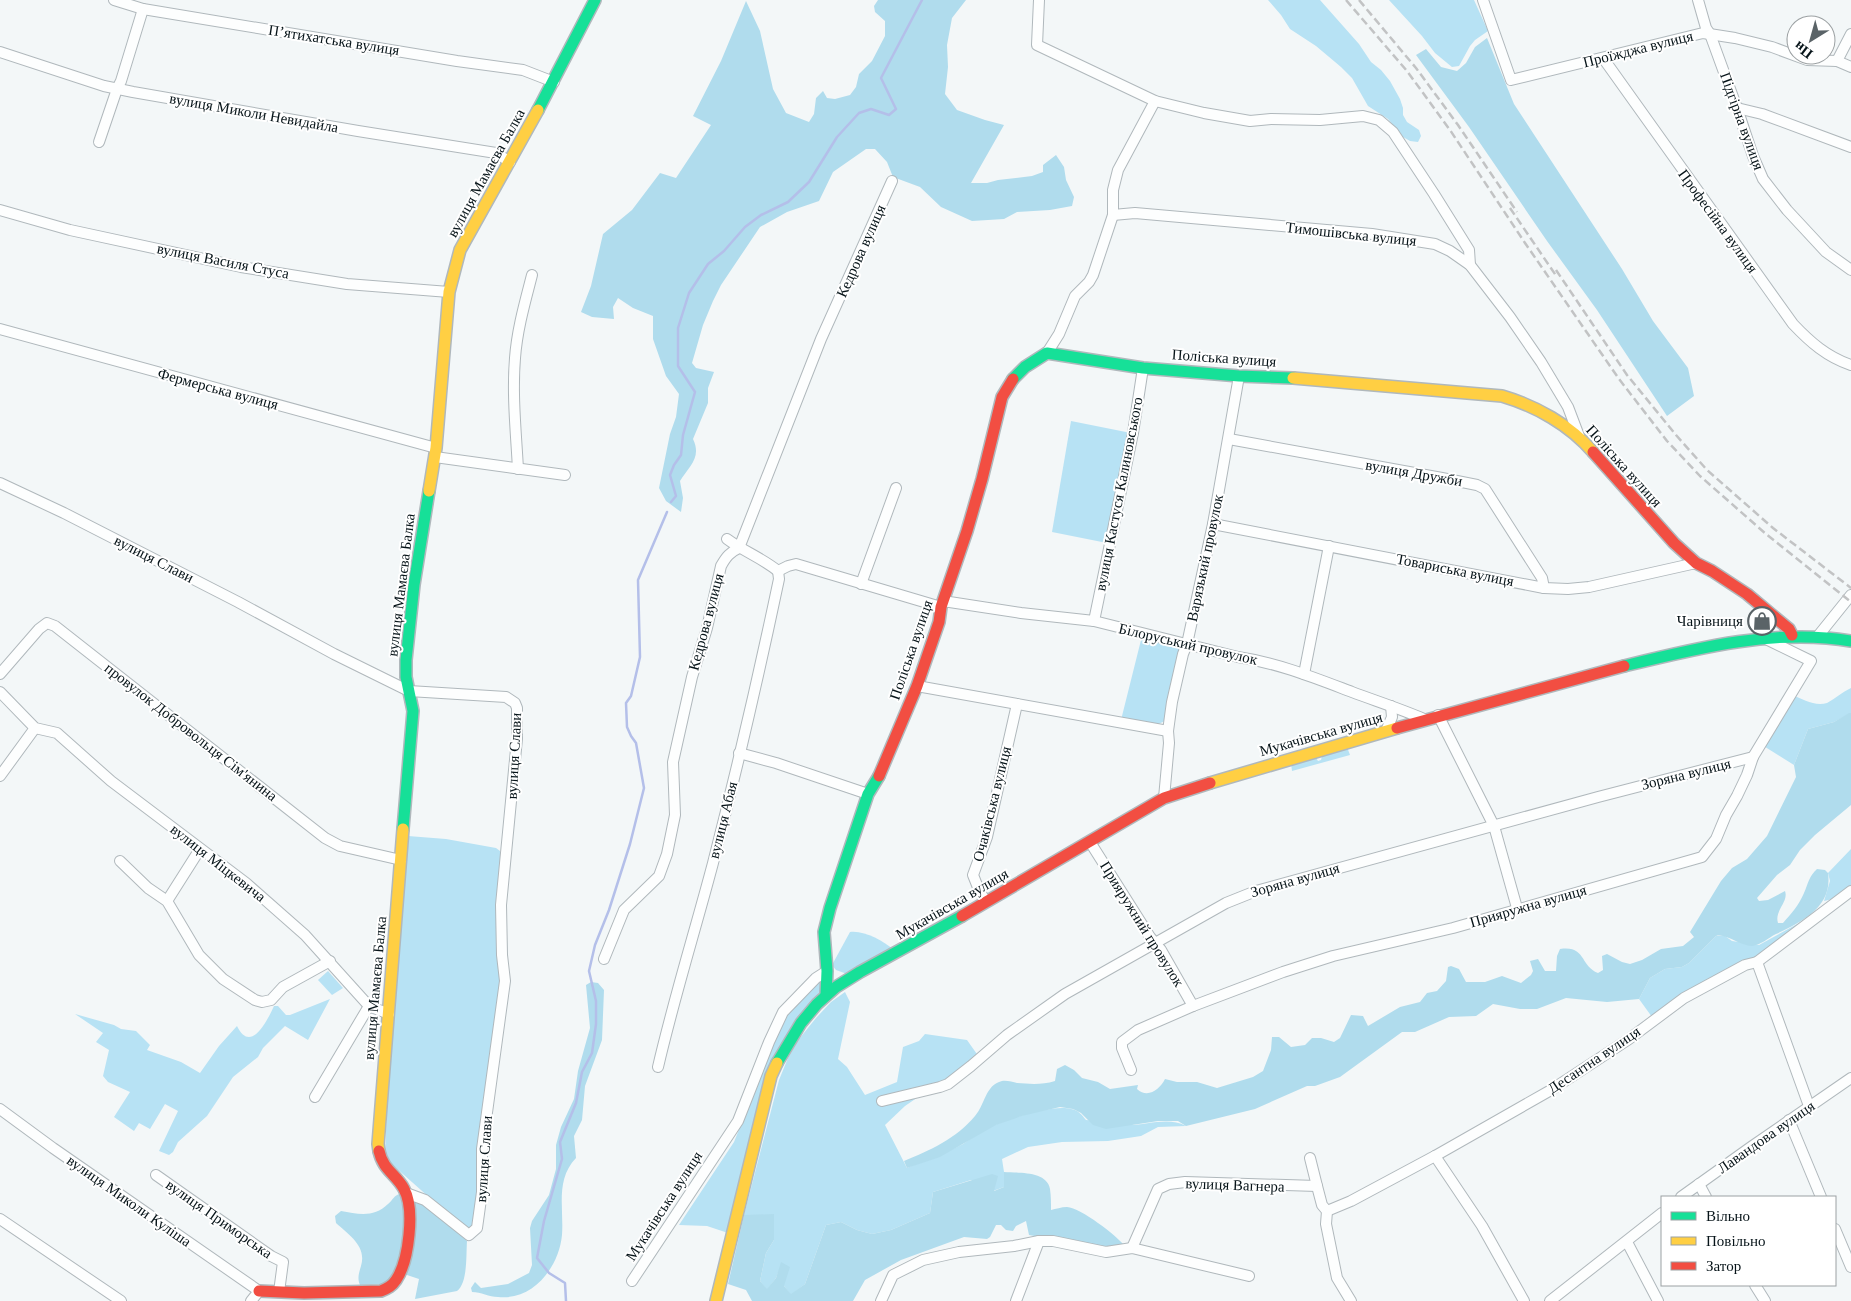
<svg xmlns="http://www.w3.org/2000/svg" width="1851" height="1301" font-family="'Times New Roman',serif">
  <style>
    .green { fill: #b7e2f4 }
    .forest { fill: #b0dced }
    .lines { fill: none; stroke-linecap: round; stroke-linejoin: round }
    .stream { stroke: #b4bfe9; stroke-width: 2.5 }
    .street-casing { stroke: #b0b8bc; stroke-width: 12 }
    .fast-casing { stroke: #b0b8bc; stroke-width: 14 }
    .slow-casing { stroke: #b0b8bc; stroke-width: 14 }
    .jam-casing { stroke: #b0b8bc; stroke-width: 14 }
    .street { stroke: #fdfefe; stroke-width: 10 }
    .fast { stroke: #16e098; stroke-width: 11 }
    .slow { stroke: #ffcf43; stroke-width: 11 }
    .jam { stroke: #f24e42; stroke-width: 11 }
    .rail { stroke: #c2c3c4; stroke-width: 2.5; stroke-dasharray: 8 4; stroke-linecap: butt }
    .labels { text-anchor: middle; stroke-width: 4; stroke-linejoin: round; paint-order: stroke }
    .street-label { font-size: 15px; fill: #071419; stroke: #fff }
    .poi-label { font-size: 15px; fill: #071419; stroke: #fff; text-anchor: end }
  </style>
  <rect width="100%" height="100%" fill="#f3f7f8"/>
  <g class="green">
    <polygon points="1268,0 1320,0 1359,44 1371,62 1381,70 1390,81 1400,99 1403,108 1403,115 1407,122 1419,130 1421,136 1418,142 1410,141 1403,137 1388,119 1368,106 1352,78 1341,67 1316,46 1290,29 1281,15"/>
    <polygon points="1389,0 1474,0 1488,31 1475,40 1470,46 1459,66 1452,67 1435,53 1422,36"/>
    <polygon points="1071,421 1131,433 1107,543 1052,532"/>
    <polygon points="1142,636 1181,646 1165,721 1156,725 1121,720"/>
    <path d="M1851,688v25l-17,9 -26,7 -14,36 -32,-20 30,-50c11,4 23,12 35,8 8,-4 15,-11 24,-15z"/>
    <polygon points="1347,747 1350,755 1292,771 1291,763 1315,756 1318,761 1321,760 1322,756"/>
    <polygon points="408,836 446,839 496,848 500,851 501,860 501,981 479,1194 474,1227 466,1230 395,1167 387,1163 385,1154 388,1083"/>
    <polygon points="1851,849 1851,888 1837,898 1824,901 1830,881 1828,873"/>
    <polygon points="1815,912 1758,957 1743,960 1722,972 1680,998 1652,1017 1639,999 1650,978 1665,969 1682,967 1689,963 1716,936 1725,936 1732,941 1759,945 1799,923"/>
    <path d="M850,932c14,-2 33,9 43,17l-46,25 -11,-4 -4,-5z"/>
    <polygon points="328,971 343,988 332,995 318,980"/>
    <polygon points="822,979 822,987 818,995 791,1030 728,1233 707,1226 679,1225 734,1142 786,1013"/>
    <path d="M845,992l5,10 -12,57 9,8 18,28 32,-13 6,-35 16,-6 6,-7 42,6 12,17 -32,25 -23,11 -19,13 -20,19 22,43c18,-8 39,-15 56,-24 8,-5 15,-11 23,-15 19,-9 66,-25 85,-20 7,1 11,6 15,11 14,1 27,4 40,5 20,1 41,-9 60,1l-28,1 -17,9 -33,5 -46,1 -34,5 -26,12 2,13v15l-11,4 -22,-11 -38,12 -3,21 -39,17 -19,4 -15,-4 -16,-8 -15,3 -21,59 -14,11 -7,-9 -2,-23 -6,15 -9,12 -7,-9 6,-28 8,-13v-25h-30l35,-135 9,-22 11,-19 17,-21 15,-16z"/>
    <path d="M330,999l-22,41 -23,-14 -22,22 -5,9 -25,20 -26,39 -29,26 -5,10 -4,3 -10,-4 19,-40 -13,-7 -15,25 -11,-6 -5,8 -20,-14 16,-25 -22,-10 -5,-6 6,-26 -13,-8 7,-9 -28,-19 39,11 7,4 15,2 14,14 -3,5 34,12 19,11 19,-27 18,-20c14,29 31,-7 37,-20h4l8,9h4z"/>
  </g>
  <g class="forest">
    <path d="M878,0h88l-14,18 -5,27 1,22 -3,27 12,16 28,10 19,5 -33,58h16l11,-3 34,-4 11,-4v-7l13,-10 8,12 2,13 8,17 -2,9 -22,4 -33,2 -13,7 -32,2 -31,-14 -21,-20 -27,-10 -6,-15 -12,-13h-9l-33,23 -14,29 -32,11 -27,15 -39,58 -8,16 -10,24 -11,38 4,5 18,4 -6,16v15l-15,36c9,19 -4,27 -13,42l3,17 -2,14 -15,-11 -7,-13 11,-54 6,-17 3,-23 -13,-18 -13,-37v-23l-20,-8 -15,-10 -5,9 1,12 -22,-2 -11,-5 10,-26 12,-52 29,-24 28,-37 16,5 35,-53 -18,-9 28,-55 25,-60 14,30 13,58 13,24 23,9 5,-8 2,-16 7,-7 4,7 8,1 15,-4 6,-8 3,-13 13,-13 13,-25v-15l-10,-9 -1,-6z"/>
    <polygon points="1487,38 1514,104 1622,269 1653,321 1688,368 1694,396 1667,416 1597,310 1547,241 1469,127 1416,55 1426,49 1441,67 1457,71 1466,63 1475,47"/>
    <path d="M1849,713h2v92l-36,30 -15,15 -10,15 -13,10 -20,23 2,3 9,-1 17,-9c4,11 -11,20 -7,32h5c8,-9 16,-18 21,-30 4,-9 5,-17 13,-24l8,1 3,3c5,34 -26,49 -52,61 -8,4 -15,11 -24,12 -12,0 -26,-13 -36,-10l-27,27 -7,4 -17,2 -15,9 -11,21 -32,3 -41,-4 -29,11h-17l-27,-5 -17,12 -27,1 -34,15h-13l-62,45 -25,9h-8l-52,23 -69,17 -8,-5h-20l-52,8 -13,-4 -12,-12 -8,-4 -13,-2 -38,9 -26,9 -56,32 -33,11 -3,-7c25,-10 53,-23 71,-45 10,-11 10,-31 27,-35 4,-1 11,1 15,2 13,1 25,2 38,-2l2,-12 8,-4 9,5 8,8 16,4 12,7 28,-4 -1,4c11,10 23,0 28,-10l12,3h20l20,6 36,-11 10,-6 8,-21 1,-13h7l12,10 14,-2 7,-7h9l13,4 6,-4 11,-23 12,1 5,10 32,-19 20,-5 7,-9 10,-2 9,-10 2,-14 3,-1 8,3 7,13h19l17,-6 19,7 10,-8 2,-4 -3,-10 8,-2 7,12h11l1,-15 3,-7c26,-4 20,17 38,24l5,-3 -1,-14 5,-2 15,8 8,2 12,-4 19,-11 22,-3 11,-9 -4,-5 31,-51 11,-13 15,-9 20,-23 29,-59 -2,-12 14,-36 26,-7z"/>
    <path d="M591,982l7,1 6,7 -2,50 -17,46 -3,34 -8,16 2,22c-21,22 -12,50 -14,77 -3,32 -29,66 -64,62 -9,0 -17,-5 -26,-5l-1,-4 4,-6 6,6 27,-4 21,-11 3,-8 -2,-37 2,-7 17,-26 7,-26v-24l5,-18 13,-28 4,-28 12,-43 -4,-43z"/>
    <path d="M1004,1172c15,1 43,-1 46,17 1,7 1,14 1,21 5,-1 10,-3 16,-3 14,1 49,28 59,40l-19,2 -78,-14 -3,-14 -10,5 -3,5 -7,-1 -5,-5h-5l-6,12 -3,2 -23,-2 -63,23 -36,20 -12,21h-101l-6,-11 -18,-6 16,-69 30,-1v26l-8,13 -6,28 7,8 9,-11 5,-16 9,5 -6,19 7,8 14,-10 21,-59 15,-3 16,8 15,4 19,-4 39,-17 3,-21 59,-18 6,2 -4,15 10,-4z"/>
    <path d="M400,1194l4,2v59l-15,29 -29,1c-3,-7 -1,-12 1,-19 6,-20 -12,-31 -25,-43l-1,-7 6,-5c17,3 33,7 47,-7 5,-4 6,-9 12,-10z"/>
    <path d="M411,1198l21,11 35,32c-1,13 1,42 -10,50l-42,8 4,-20 -15,-5z"/>
  </g>
  <g class="lines">
    <g class="stream">
      <polyline points="671,502 676,496 670,475 674,465 681,455 683,435 695,392 678,366 678,328 689,293 708,264 724,251 745,227 761,215 788,202 809,182 837,137 859,113 871,109 889,115 896,109 881,78 922,0"/>
      <polyline points="566,1301 565,1283 549,1273 537,1258 544,1221 562,1159 560,1142 576,1103 582,1072 592,1053 596,1024 596,1001 589,971 595,945 609,910 630,844 644,788 636,743 631,736 627,727 626,703 631,696 640,657 638,580 667,512"/>
    </g>
    <defs>
      <g id="street">
        <polyline points="114,0 143,9 457,61 523,70 554,82"/>
        <polyline points="1039,0 1037,45 1155,101 1204,113 1250,121 1271,119 1320,120 1363,116 1379,120 1393,132 1434,194 1469,250 1470,265"/>
        <polyline points="1483,0 1511,80 1703,33 1735,38 1772,47 1807,60 1837,61 1851,67"/>
        <polyline points="1698,0 1706,28 1710,34 1737,108 1753,156 1763,179 1787,210 1826,252 1851,270"/>
        <polyline points="0,52 104,86 133,92 358,131 496,153 510,162"/>
        <path d="M1603,58l190,266c17,18 34,33 58,41"/>
        <polyline points="1837,61 1851,34"/>
        <polyline points="1737,108 1762,114 1851,147"/>
        <polyline points="99,142 117,89 121,81 143,9"/>
        <polyline points="0,210 70,230 241,267 347,284 449,292"/>
        <polyline points="1113,215 1135,213 1372,234 1435,244 1450,251 1470,265 1510,317 1541,362 1568,407 1579,436"/>
        <polyline points="0,329 436,448"/>
        <polyline points="1047,353 1059,334 1075,296 1089,282 1093,275 1113,215 1113,190 1118,170 1155,101"/>
        <polyline points="1229,439 1442,478 1477,485 1485,489 1542,578 1544,588"/>
        <polyline points="435,457 565,475"/>
        <path d="M518,469c-2,-37 -6,-74 -3,-111 2,-28 10,-56 17,-83"/>
        <polyline points="0,483 64,513 238,602 334,654 409,691 506,697 515,703 517,708 517,739 501,905 502,955 505,981 482,1149 482,1192 477,1228 469,1235 425,1200 406,1193"/>
        <polyline points="1213,524 1544,588 1568,589 1589,587 1696,563"/>
        <path d="M727,539c16,12 35,19 51,32l10,-5 8,-2 145,43"/>
        <polyline points="861,584 896,488"/>
        <path d="M943,601l78,12 73,8 144,36c40,6 77,21 114,35 24,9 49,17 72,27"/>
        <polyline points="1094,621 1133,433 1143,368"/>
        <polyline points="1818,636 1851,595"/>
        <polyline points="0,674 39,629 47,623 55,626 325,838 340,846 401,860"/>
        <polyline points="1304,674 1329,546"/>
        <polyline points="917,686 1168,731"/>
        <polyline points="0,692 35,728 57,733 111,781 246,883 305,935 369,1006 389,1014"/>
        <polyline points="1438,715 1494,826 1517,908"/>
        <polyline points="1386,731 1392,717 1391,706"/>
        <polyline points="739,753 776,763 868,794"/>
        <polyline points="0,776 35,728"/>
        <polyline points="1164,798 1169,743 1168,731 1172,702 1183,654 1187,644 1213,524 1239,376"/>
        <polyline points="1090,842 1150,937 1161,950 1193,1006"/>
        <polyline points="120,861 148,888 167,901 199,955 223,979 255,1000 262,1002 271,1000 283,987 330,961"/>
        <polyline points="167,901 200,849"/>
        <polyline points="986,902 979,890 973,875 987,837 1017,704"/>
        <path d="M604,959l20,-49 35,-34 8,-22 8,-39 -2,-53 19,-85 15,-49 14,-62c5,-9 9,-14 18,-18l82,-209 71,-158"/>
        <polyline points="1757,962 1809,1106"/>
        <path d="M658,1067c16,-69 37,-136 55,-204 24,-94 46,-189 66,-284l-1,-8"/>
        <polyline points="1131,1070 1122,1048 1122,1042 1138,1030 1193,1006 1283,972 1333,956 1453,928 1702,857 1716,839 1726,815 1737,796 1747,775 1753,757 1811,661 1766,639"/>
        <polyline points="315,1097 369,1006"/>
        <polyline points="882,1101 940,1087 948,1084 971,1066 1007,1035 1065,994 1226,903 1256,891 1598,797 1753,757"/>
        <polyline points="0,1109 53,1148 259,1291 251,1301"/>
        <polyline points="1789,1120 1821,1197"/>
        <polyline points="1435,1156 1482,1226 1524,1301"/>
        <polyline points="1310,1158 1317,1186 1322,1205 1327,1211 1326,1224 1337,1278 1351,1301"/>
        <polyline points="156,1175 271,1256 283,1262 279,1292"/>
        <polyline points="1699,1184 1706,1197"/>
        <polyline points="1681,1197 1751,1147 1851,1078"/>
        <polyline points="1327,1211 1351,1201 1435,1156 1551,1090 1629,1039 1684,998 1745,965 1757,962 1851,891"/>
        <polyline points="0,1219 121,1301"/>
        <polyline points="1835,1229 1851,1267"/>
        <polyline points="1627,1242 1658,1301"/>
        <polyline points="1132,1248 1158,1189 1169,1184 1185,1182 1317,1186"/>
        <polyline points="632,1281 738,1121 769,1042 783,1012 816,978 827,971"/>
        <polyline points="1755,1285 1765,1301"/>
        <polyline points="881,1301 893,1275 923,1260 959,1252 1014,1246 1039,1241 1053,1241 1106,1252 1132,1248 1249,1276"/>
        <polyline points="1016,1301 1039,1241"/>
        <polyline points="1550,1301 1662,1213"/>
      </g>
      <g id="fast">
        <polyline points="538,110 595,0"/>
        <polyline points="1013,379 1025,367 1047,353 1143,368 1239,376 1293,378"/>
        <path d="M1624,666c73,-18 153,-38 227,-25"/>
        <polyline points="403,829 413,711 406,677 406,660 414,585 429,491"/>
        <polyline points="826,995 827,971 824,932 830,908 868,794 879,776"/>
        <polyline points="777,1063 801,1023 817,1004 836,987 860,972 962,916"/>
      </g>
      <g id="slow">
        <path d="M1293,378l209,18c34,10 68,29 91,56"/>
        <polyline points="429,491 436,448 449,292 460,250 538,110"/>
        <polyline points="1210,783 1397,728"/>
        <polyline points="379,1151 378,1144 403,829"/>
        <polyline points="716,1301 771,1076 777,1063"/>
      </g>
      <g id="jam">
        <polyline points="1593,452 1674,543 1696,563 1712,571 1747,594 1789,629 1792,635"/>
        <polyline points="1397,728 1624,666"/>
        <polyline points="879,776 917,686 939,622 941,607 967,531 982,479 1002,397 1013,379"/>
        <polyline points="962,916 1164,798 1210,783"/>
        <path d="M259,1291l45,2 77,-2c7,-3 11,-5 15,-11 13,-19 19,-71 8,-91 -8,-15 -21,-19 -25,-38"/>
      </g>
    </defs>
    <use href="#street" class="street-casing"/>
    <use href="#fast" class="fast-casing"/>
    <use href="#slow" class="slow-casing"/>
    <use href="#jam" class="jam-casing"/>
    <use href="#street" class="street"/>
    <use href="#fast" class="fast"/>
    <use href="#slow" class="slow"/>
    <use href="#jam" class="jam"/>
    <g class="rail">
      <polyline points="1346,0 1407,71 1450,130 1525,243 1619,379 1667,441 1700,476 1766,534 1851,602"/>
      <polyline points="1359,0 1416,68 1458,125 1517,212"/>
      <polyline points="1510,208 1557,277"/>
      <polyline points="1556,270 1627,375 1676,435 1707,470 1773,528 1851,588"/>
    </g>
  </g>
  <defs>
    <symbol id="shop-ring" viewBox="-11 -11 22 22"><circle r="9.5" fill="#fff" stroke="#5a6367" stroke-width="1.5"/><path d="M-5-2.5h2.3a2.7 3.5 0 0 1 5.4 0H5L5.5 6h-11ZM-1.5-2.5h3a1.5 2.3 0 0 0-3 0Z" fill="#5a6367"/></symbol>
  </defs>
  <g fill-rule="evenodd">
    <use href="#shop-ring" x="1746" y="605" width="32" height="32"/>
  </g>
  <g class="labels">
    <g class="street-label">
      <text transform="translate(334 40) rotate(9)" y="5">Пʼятихатська вулиця</text>
      <text transform="translate(1638 49) rotate(-14)" y="5">Проїжджа вулиця</text>
      <text transform="translate(254 113) rotate(10)" y="5">вулиця Миколи Невидайла</text>
      <text transform="translate(1742 121) rotate(70)" y="5">Підгірна вулиця</text>
      <text transform="translate(486 173) rotate(-61)" y="5">вулиця Мамаєва Балка</text>
      <text transform="translate(1718 221) rotate(54)" y="5">Професійна вулиця</text>
      <text transform="translate(1351 234) rotate(6)" y="5">Тимошівська вулиця</text>
      <text transform="translate(861 251) rotate(-66)" y="5">Кедрова вулиця</text>
      <text transform="translate(223 261) rotate(11)" y="5">вулиця Василя Стуса</text>
      <text transform="translate(1224 358) rotate(4)" y="5">Поліська вулиця</text>
      <text transform="translate(218 389) rotate(15)" y="5">Фермерська вулиця</text>
      <text transform="translate(1624 466) rotate(48)" y="5">Поліська вулиця</text>
      <text transform="translate(1414 473) rotate(10)" y="5">вулиця Дружби</text>
      <text transform="translate(1119 494) rotate(-79)" y="5">вулиця Кастуся Калиновського</text>
      <text transform="translate(1205 558) rotate(-78)" y="5">Варязький провулок</text>
      <text transform="translate(154 559) rotate(27)" y="5">вулиця Слави</text>
      <text transform="translate(1455 570) rotate(11)" y="5">Товариська вулиця</text>
      <text transform="translate(401 585) rotate(-83)" y="5">вулиця Мамаєва Балка</text>
      <text transform="translate(706 622) rotate(-75)" y="5">Кедрова вулиця</text>
      <text transform="translate(1188 644) rotate(13)" y="5">Білоруський провулок</text>
      <text transform="translate(911 650) rotate(-71)" y="5">Поліська вулиця</text>
      <text transform="translate(191 732) rotate(38)" y="5">провулок Добровольця Сім'янина</text>
      <text transform="translate(1321 734) rotate(-16)" y="5">Мукачівська вулиця</text>
      <text transform="translate(514 756) rotate(-87)" y="5">вулиця Слави</text>
      <text transform="translate(1686 774) rotate(-14)" y="5">Зоряна вулиця</text>
      <text transform="translate(992 804) rotate(-76)" y="5">Очаківська вулиця</text>
      <text transform="translate(723 820) rotate(-76)" y="5">вулиця Абая</text>
      <text transform="translate(218 863) rotate(38)" y="5">вулиця Міцкевича</text>
      <text transform="translate(1295 880) rotate(-16)" y="5">Зоряна вулиця</text>
      <text transform="translate(952 904) rotate(-30)" y="5">Мукачівська вулиця</text>
      <text transform="translate(1528 906) rotate(-16)" y="5">Прияружна вулиця</text>
      <text transform="translate(1142 924) rotate(58)" y="5">Прияружний провулок</text>
      <text transform="translate(375 988) rotate(-85)" y="5">вулиця Мамаєва Балка</text>
      <text transform="translate(1594 1060) rotate(-34)" y="5">Десантна вулиця</text>
      <text transform="translate(1766 1137) rotate(-35)" y="5">Лавандова вулиця</text>
      <text transform="translate(484 1159) rotate(-86)" y="5">вулиця Слави</text>
      <text transform="translate(1235 1185) rotate(2)" y="5">вулиця Вагнера</text>
      <text transform="translate(129 1201) rotate(35)" y="5">вулиця Миколи Куліша</text>
      <text transform="translate(664 1206) rotate(-57)" y="5">Мукачівська вулиця</text>
      <text transform="translate(219 1219) rotate(35)" y="5">вулиця Приморська</text>
    </g>
    <g class="poi-label">
      <text x="1743" y="626">Чарівниця</text>
    </g>
  </g>
  <rect x="1661" y="1196" width="175" height="90" fill="#ffffff" stroke="#9ca1a3"/>
  <rect x="1671" y="1212" width="25" height="8" fill="#16e098" stroke="#9ca1a3"/>
  <text x="1706" y="1221" font-size="15" fill="#071419">Вільно</text>
  <rect x="1671" y="1237" width="25" height="8" fill="#ffcf43" stroke="#9ca1a3"/>
  <text x="1706" y="1246" font-size="15" fill="#071419">Повільно</text>
  <rect x="1671" y="1262" width="25" height="8" fill="#f24e42" stroke="#9ca1a3"/>
  <text x="1706" y="1271" font-size="15" fill="#071419">Затор</text>
  <g transform="translate(1811 40) rotate(217)"><circle r="24" fill="#ffffff" stroke="#9ca1a3"/>
  <path d="M0-4L9 19L0 12L-9 19Z" fill="#5a6367"/>
  <text y="-8" font-size="14" font-weight="bold" text-anchor="middle" fill="#071419">Пн</text>
  </g>
</svg>
